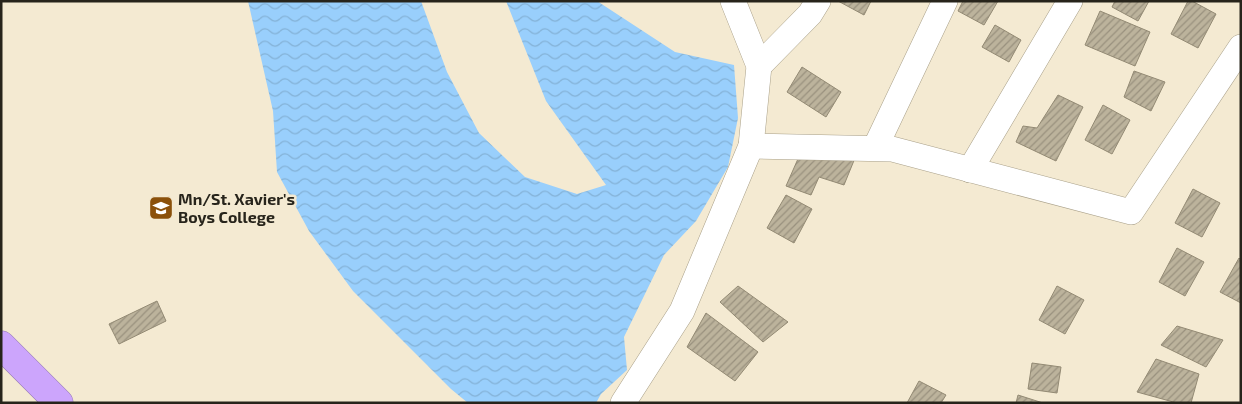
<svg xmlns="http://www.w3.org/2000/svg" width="1242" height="404" font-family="'Exo 2',sans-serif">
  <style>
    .water { fill: url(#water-waves) }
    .building { fill: url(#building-hatch); stroke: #938a74 }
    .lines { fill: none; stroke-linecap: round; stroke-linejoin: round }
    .street-casing { stroke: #a9a089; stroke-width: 26 }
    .highway-casing { stroke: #9278ad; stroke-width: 29 }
    .street { stroke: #fff; stroke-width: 25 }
    .highway { stroke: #cca5fc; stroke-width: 28 }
    .labels { text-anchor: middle; stroke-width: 5; stroke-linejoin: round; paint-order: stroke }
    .poi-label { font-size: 16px; font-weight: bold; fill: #27241b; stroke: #f4ead2; text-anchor: start }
  </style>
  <defs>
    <pattern id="water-waves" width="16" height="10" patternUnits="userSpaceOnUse" patternTransform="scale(1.25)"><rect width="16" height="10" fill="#99cffc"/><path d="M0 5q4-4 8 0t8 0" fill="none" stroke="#84b2d7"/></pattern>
    <pattern id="building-hatch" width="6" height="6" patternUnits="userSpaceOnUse" patternTransform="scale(1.25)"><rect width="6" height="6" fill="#bcb39c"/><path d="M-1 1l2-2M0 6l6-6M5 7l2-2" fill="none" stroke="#99917e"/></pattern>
  </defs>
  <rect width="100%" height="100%" fill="#f4ead2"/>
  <polygon class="water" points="248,1 421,1 447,72 479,133 525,177 577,194 606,185 546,101 506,1 597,1 675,52 734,65 738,118 728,167 696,221 664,255 624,337 627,370 601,394 596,403 468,403 451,389 353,291 309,231 277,172 273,111"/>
  <g class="building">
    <polygon points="838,1 871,1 864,15"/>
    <polygon points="963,1 998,1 984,25 958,11"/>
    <polygon points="1115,1 1149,1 1138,21 1112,7"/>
    <polygon points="1188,1 1192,1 1216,14 1198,48 1171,34"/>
    <polygon points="1100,11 1150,32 1135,66 1085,45"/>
    <polygon points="995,25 1021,40 1009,62 982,47"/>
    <polygon points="802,67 841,92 826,117 787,92"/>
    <polygon points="1134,71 1165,82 1151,111 1124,97"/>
    <polygon points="1058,95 1083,107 1056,161 1016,142 1023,126 1037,128"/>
    <polygon points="1103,105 1130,120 1112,154 1085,140"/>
    <polygon points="801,152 855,158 844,185 819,177 811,195 786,186"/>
    <polygon points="1193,189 1220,203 1202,237 1175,223"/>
    <polygon points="786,195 812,209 794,243 767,228"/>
    <polygon points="1177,248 1204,262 1185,296 1159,282"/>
    <polygon points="1239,258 1241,260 1241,303 1220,292"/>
    <polygon points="738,286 788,322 763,342 720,302"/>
    <polygon points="1057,286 1084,300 1065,334 1039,320"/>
    <polygon points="157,301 166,321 119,344 109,324"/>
    <polygon points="706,313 758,352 735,381 687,347"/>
    <polygon points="1177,326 1223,340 1206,367 1161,345"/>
    <polygon points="1156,359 1199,374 1191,403 1177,403 1137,392"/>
    <polygon points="1032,363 1061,367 1057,393 1028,389"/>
    <polygon points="919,381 946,395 941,403 907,403"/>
    <polygon points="1018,395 1043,403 1016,403"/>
  </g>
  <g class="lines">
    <defs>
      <g id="street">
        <polyline points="759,66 810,14 818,1"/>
        <polyline points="751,146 892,149 1131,212 1241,47"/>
        <polyline points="875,148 945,1"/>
        <polyline points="970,170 1070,1"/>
        <polyline points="623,403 682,311 751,146 759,66 733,1"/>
      </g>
      <polyline id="highway" points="1,345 59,403"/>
    </defs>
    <use href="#street" class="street-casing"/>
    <use href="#highway" class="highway-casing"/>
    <use href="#street" class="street"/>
    <use href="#highway" class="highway"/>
  </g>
  <defs>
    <symbol id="school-square" viewBox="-11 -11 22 22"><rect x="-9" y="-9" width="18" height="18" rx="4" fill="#8b510b" stroke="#f4ead2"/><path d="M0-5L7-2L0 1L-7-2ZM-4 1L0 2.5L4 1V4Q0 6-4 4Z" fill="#fff"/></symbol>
  </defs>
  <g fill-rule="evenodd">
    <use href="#school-square" x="147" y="194" width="28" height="28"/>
  </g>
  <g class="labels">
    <g class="poi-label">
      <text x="178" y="205">Mn/St. Xavier's<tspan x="178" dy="18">Boys College</tspan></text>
    </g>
  </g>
  <rect width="1242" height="404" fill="none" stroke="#27241b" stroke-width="5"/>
</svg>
